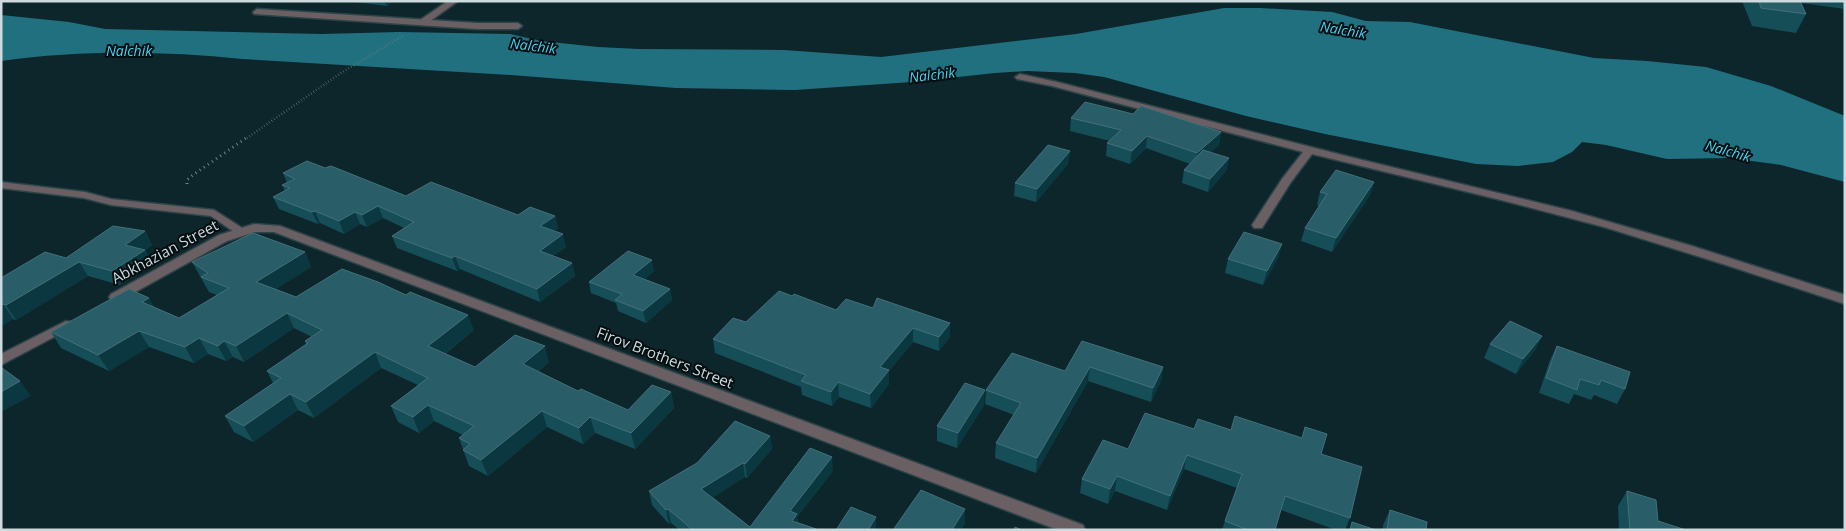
<svg xmlns="http://www.w3.org/2000/svg" width="1846" height="531" font-family="'Open Sans',sans-serif">
  <style>
    .water { fill: #217080 }
    .lines { fill: none; stroke-linecap: round; stroke-linejoin: round }
    .lane-casing { stroke: #2c4348; stroke-width: 3 }
    .street-casing { stroke: #2c4348; stroke-width: 3 }
    .path-far1 { stroke: #6e8286; stroke-width: 2.5; stroke-dasharray: 0.5 2.5; stroke-linecap: butt }
    .path { stroke: #6e8286; stroke-width: 3; stroke-dasharray: 1 4; stroke-linecap: butt }
    .lane { fill: #6a5f62; fill-rule: evenodd }
    .street { fill: #6a5f62; fill-rule: evenodd }
    .wall { fill: #164e58 }
    .shaded-wall { fill: #0a3740 }
    .building { fill: #295d67; stroke: #43717a }
    .labels { text-anchor: middle; stroke-width: 4; stroke-linejoin: round; paint-order: stroke }
    .far-water-label { font-size: 14px; font-style: italic; fill: #43d6f4; stroke: #040d0f }
    .street-label { font-size: 15px; fill: #cddbdf; stroke: #040d0f }
  </style>
  <rect width="100%" height="100%" fill="#0d262b"/>
  <path class="water" d="M1224,8h36l72,4 34,9 44,1 184,36 53,3 59,6 65,19 74,30v66l-64,-17 -52,-7 -62,1 -61,-14 -24,-3 -10,10 -19,10 -35,4 -42,-2 -151,-30 -79,-18 -142,-39 -29,-4 -48,-2 -32,2 -83,9 -117,8 -119,-2 -165,-13 -269,-16c-79,-8 -162,-9 -241,2v-46l68,7 36,7 217,5 77,-2 111,2 31,7 57,6 41,2 145,1 97,7 195,-23z"/>
  <g class="lines">
    <defs>
      <g id="lane">
        <polygon points="257,9 477,23 518,23 522,26 518,29 477,29 254,14 253,12"/>
        <polygon points="1020,74 1057,82 1346,156 1572,211 1692,246 1845,295 1845,304 1723,264 1604,227 1501,200 1312,154 1291,182 1262,228 1254,228 1252,225 1282,179 1303,152 1052,86 1017,79 1015,77"/>
        <polygon points="1,182 85,192 111,199 214,210 247,231 245,234 237,234 211,216 111,205 84,198 1,188"/>
      </g>
      <g id="street">
        <polygon points="448,1 458,1 426,24 420,24 420,20"/>
        <polygon points="254,224 280,226 1083,525 1085,530 1058,530 274,232 255,232 227,241 121,300 111,300 109,297 111,294 219,235"/>
        <polygon points="66,321 71,322 73,325 71,328 1,365 1,354"/>
      </g>
    </defs>
    <use href="#lane" class="lane-casing"/>
    <use href="#street" class="street-casing"/>
    <polyline class="path-far1" points="247,138 341,73 404,35"/>
    <polyline class="path" points="187,184 187,180 193,175 249,136"/>
    <use href="#lane" class="lane"/>
    <use href="#street" class="street"/>
  </g>
  <g class="wall">
    <polygon points="354,1 394,1 387,6 355,2"/>
    <polygon points="1742,1 1845,1 1845,9 1801,3 1806,14 1796,33 1752,26"/>
    <polygon points="1133,114 1221,132 1219,145 1210,153 1229,158 1226,171 1208,192 1182,183 1184,170 1190,164 1146,148 1130,164 1106,156 1107,143 1110,141 1070,131 1071,118"/>
    <polygon points="1070,151 1068,164 1036,202 1014,196 1015,183"/>
    <polygon points="325,168 406,196 518,215 555,216 558,228 554,231 566,247 553,256 572,263 575,276 540,302 460,269 457,271 397,248 392,236 404,228 383,218 367,227 360,224 344,234 320,223 318,224 279,209 273,197 285,191 282,185 287,183 283,173"/>
    <polygon points="1374,182 1370,195 1332,252 1301,241 1305,228 1319,206 1317,205 1320,192"/>
    <polygon points="145,231 152,245 145,250 153,264 120,285 88,276 16,320 13,319 1,326 1,278 66,258"/>
    <polygon points="1282,244 1278,258 1263,285 1225,273 1228,259"/>
    <polygon points="305,252 311,267 276,289 296,297 474,330 445,354 475,367 549,362 538,372 578,391 628,410 671,392 674,408 635,449 595,433 583,444 547,427 488,476 469,466 459,438 463,435 434,421 419,433 398,422 391,406 418,385 381,368 314,418 298,410 253,442 234,432 225,416 273,383 267,371 306,345 305,341 312,337 294,328 244,362 233,357 226,361 208,354 194,363 149,347 109,371 61,348 51,332 156,308 179,318 217,295 209,292 192,262"/>
    <polygon points="654,271 645,279 670,289 672,300 646,323 618,311 616,303 591,293 589,282"/>
    <polygon points="792,296 836,310 873,308 950,323 950,337 939,351 913,342 889,371 889,384 871,408 839,397 832,406 802,395 801,387 715,353 713,339 746,322"/>
    <polygon points="1542,336 1535,350 1516,374 1484,358 1490,344"/>
    <polygon points="1082,341 1163,367 1161,381 1151,402 1088,381 1036,473 995,458 996,443 1014,415 985,404 986,390 1065,371"/>
    <polygon points="1557,346 1625,389 1617,404 1594,395 1591,400 1574,394 1569,404 1539,393 1550,360"/>
    <polygon points="984,405 957,448 937,441 937,426"/>
    <polygon points="1194,429 1231,430 1321,454 1350,518 1345,530 1336,530 1281,510 1275,530 1222,530 1225,521 1237,488 1184,469 1167,510 1115,491 1108,504 1080,493 1082,479 1128,449"/>
    <polygon points="770,436 772,449 747,478 745,477 713,497 750,527 833,471 797,517 798,522 819,530 680,530 671,523 669,524 652,505 649,491"/>
    <polygon points="1627,491 1658,521 1686,530 1619,530 1618,506"/>
    <polygon points="1390,510 1426,530 1383,530 1383,525"/>
  </g>
  <g class="shaded-wall">
    <polygon points="385,1 394,1 387,6"/>
    <polygon points="1221,132 1219,145 1195,166 1197,153"/>
    <polygon points="1147,136 1146,148 1130,164 1132,151"/>
    <polygon points="1070,151 1068,164 1036,202 1037,189"/>
    <polygon points="1229,158 1226,171 1208,192 1210,179"/>
    <polygon points="1374,182 1370,195 1332,252 1336,238"/>
    <polygon points="378,206 383,218 367,227 362,215"/>
    <polygon points="315,211 320,223 318,224 312,212"/>
    <polygon points="355,212 360,224 344,234 339,221"/>
    <polygon points="555,216 558,228 544,239 540,226"/>
    <polygon points="145,231 152,245 137,256 145,250 153,264 120,285 112,271 125,245"/>
    <polygon points="563,234 566,247 543,263 540,251"/>
    <polygon points="1282,244 1278,258 1263,285 1267,271"/>
    <polygon points="305,252 311,267 264,297 256,282"/>
    <polygon points="455,256 460,269 457,271 452,258"/>
    <polygon points="652,260 654,271 636,287 633,275"/>
    <polygon points="79,262 88,276 16,320 6,305"/>
    <polygon points="572,263 575,276 540,302 537,289"/>
    <polygon points="670,289 672,300 646,323 643,311"/>
    <polygon points="149,298 158,313 142,302"/>
    <polygon points="3,304 13,319 1,326 1,306"/>
    <polygon points="287,313 294,328 244,362 236,346"/>
    <polygon points="468,315 474,330 434,362 428,346"/>
    <polygon points="950,323 950,337 939,351 939,337"/>
    <polygon points="913,328 913,342 889,371 889,384 871,408 870,394 880,367"/>
    <polygon points="139,331 149,347 109,371 98,355"/>
    <polygon points="1542,336 1535,350 1516,374 1523,359"/>
    <polygon points="199,338 208,354 194,363 185,347"/>
    <polygon points="224,341 233,357 226,361 218,346"/>
    <polygon points="545,346 549,362 528,380 523,364"/>
    <polygon points="375,352 381,368 314,418 306,402"/>
    <polygon points="1090,367 1088,381 1036,473 1037,458"/>
    <polygon points="1163,367 1161,381 1151,402 1153,388"/>
    <polygon points="20,381 31,396 1,412 1,392"/>
    <polygon points="838,382 839,397 832,406 831,392"/>
    <polygon points="985,390 984,405 957,448 958,433"/>
    <polygon points="671,392 674,408 635,449 631,433"/>
    <polygon points="290,394 298,410 253,442 244,426"/>
    <polygon points="428,405 434,421 419,433 413,417"/>
    <polygon points="542,411 547,427 488,476 481,460"/>
    <polygon points="590,417 595,433 583,444 579,428"/>
    <polygon points="770,436 772,449 747,478 745,464"/>
    <polygon points="1187,455 1184,469 1167,510 1170,496"/>
    <polygon points="832,457 833,471 797,517 798,528 791,525 790,511"/>
    <polygon points="743,463 745,477 704,503 701,489"/>
    <polygon points="1117,476 1115,491 1108,504 1110,489"/>
    <polygon points="668,509 671,523 669,524 666,510"/>
    <polygon points="965,509 965,524 961,530 952,530"/>
    <polygon points="876,517 876,530 868,530"/>
  </g>
  <g class="building">
    <polygon points="1759,1 1800,1 1806,14 1761,8"/>
    <polygon points="1085,102 1133,114 1141,106 1221,132 1197,153 1147,136 1132,151 1107,143 1121,130 1071,118"/>
    <polygon points="1048,145 1070,151 1037,189 1015,183"/>
    <polygon points="1203,150 1229,158 1210,179 1184,170"/>
    <polygon points="307,161 325,168 331,166 406,196 431,182 518,215 530,207 555,216 540,226 563,234 540,251 572,263 537,289 455,256 452,258 392,236 414,222 378,206 362,215 355,212 339,221 315,211 312,212 273,197 290,188 282,185 295,179 283,173"/>
    <polygon points="1336,170 1374,182 1336,238 1305,228 1327,194 1320,192"/>
    <polygon points="113,226 145,231 125,245 145,250 112,271 79,262 6,305 3,304 1,306 1,278 45,252 66,258"/>
    <polygon points="1244,232 1282,244 1267,271 1228,259"/>
    <polygon points="253,233 305,252 256,282 296,297 342,269 378,282 406,295 410,292 468,315 428,346 475,367 515,335 545,346 523,364 578,391 581,389 628,410 652,385 671,392 631,433 590,417 579,428 542,411 481,460 463,450 470,444 459,438 474,426 428,405 413,417 391,406 428,378 375,352 306,402 290,394 244,426 225,416 281,378 267,371 308,343 305,341 322,330 287,313 236,346 224,341 218,346 199,338 185,347 139,331 98,355 51,332 129,289 149,298 142,302 179,318 229,288 201,277 208,273 192,262"/>
    <polygon points="628,251 652,260 633,275 670,289 643,311 615,300 622,294 589,282"/>
    <polygon points="779,291 792,296 794,294 836,310 846,299 873,308 877,298 950,323 939,337 913,328 880,367 889,370 870,394 838,382 831,392 801,381 806,375 713,339 733,318 746,322"/>
    <polygon points="1510,321 1542,336 1523,359 1490,344"/>
    <polygon points="1082,341 1163,367 1153,388 1090,367 1037,458 996,443 1021,403 986,390 1012,353 1065,371"/>
    <polygon points="1557,346 1630,372 1625,389 1601,380 1599,385 1580,379 1577,390 1546,378"/>
    <polygon points="2,368 20,381 1,392 1,369"/>
    <polygon points="965,383 985,390 958,433 937,426"/>
    <polygon points="1145,413 1194,429 1198,419 1231,430 1235,416 1302,438 1305,427 1327,434 1321,454 1362,467 1350,518 1285,496 1275,530 1248,530 1225,521 1242,474 1187,455 1170,496 1117,476 1110,489 1082,479 1103,440 1128,449"/>
    <polygon points="735,421 770,436 745,464 743,463 701,489 750,527 810,448 832,457 790,511 797,514 792,521 819,530 693,530 668,509 666,510 649,491 697,463"/>
    <polygon points="921,490 965,509 952,530 893,530"/>
    <polygon points="1627,491 1656,500 1658,521 1686,530 1630,530"/>
    <polygon points="851,507 876,517 868,530 836,530"/>
    <polygon points="1390,510 1427,522 1426,530 1387,530"/>
    <polygon points="1352,522 1376,530 1350,530"/>
    <polygon points="1015,527 1022,530 1014,530"/>
  </g>
  <g class="labels">
    <g class="far-water-label">
      <text transform="translate(1343 30) rotate(9)" y="5">Nalchik</text>
      <text transform="translate(533 46) rotate(7)" y="5">Nalchik</text>
      <text x="129" y="56">Nalchik</text>
      <text transform="translate(932 75) rotate(-7)" y="5">Nalchik</text>
      <text transform="translate(1728 151) rotate(16)" y="5">Nalchik</text>
    </g>
    <g class="street-label">
      <text transform="translate(165 252) rotate(-28)" y="5">Abkhazian Street</text>
      <text transform="translate(665 358) rotate(21)" y="5">Firov Brothers Street</text>
    </g>
  </g>
  <rect width="1846" height="531" fill="none" stroke="#cddbdf" stroke-width="5"/>
</svg>
